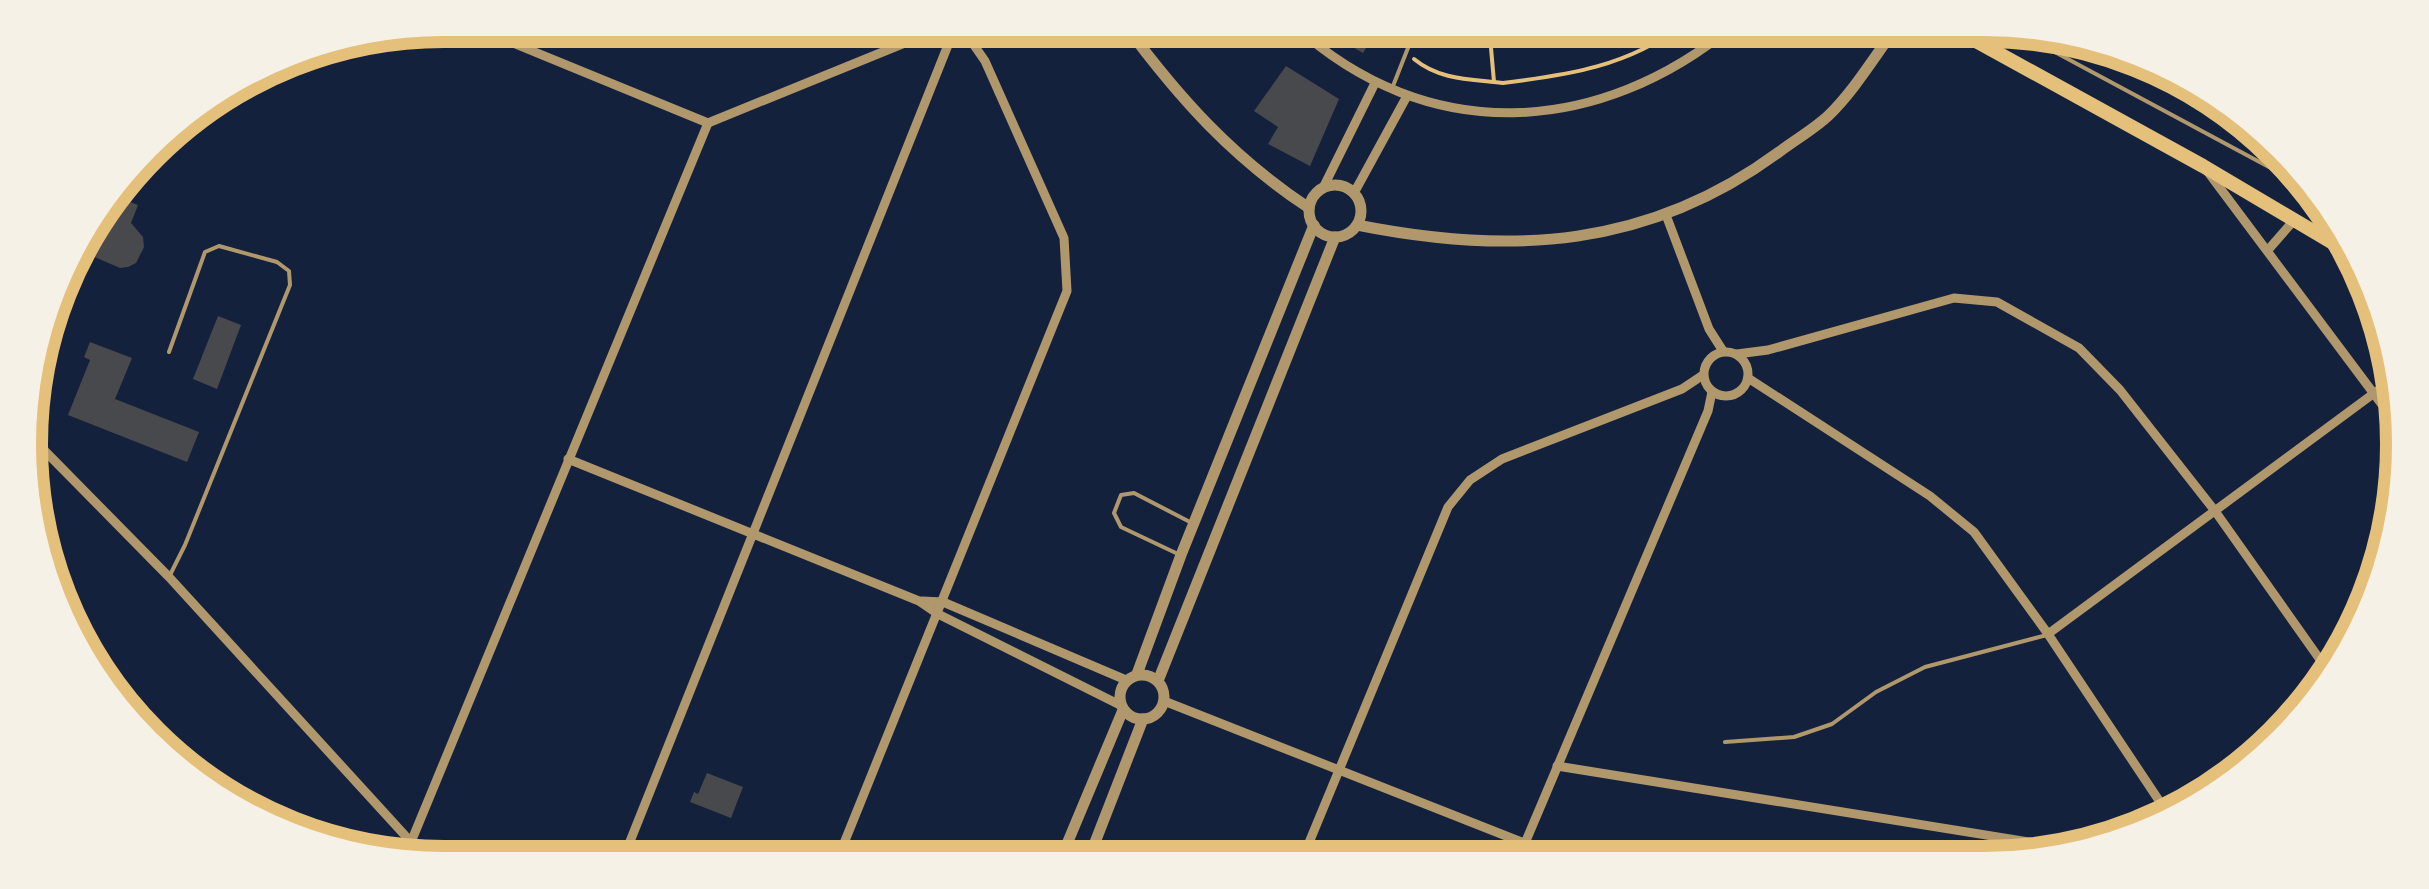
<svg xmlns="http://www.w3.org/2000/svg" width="2429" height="889" font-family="'Space Grotesk',sans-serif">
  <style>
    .building { fill: #48494c }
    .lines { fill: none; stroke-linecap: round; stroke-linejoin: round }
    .path { stroke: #e5c07b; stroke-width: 4 }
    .service { stroke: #b1986c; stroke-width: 4 }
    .minor { stroke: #b1986c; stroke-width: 9 }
    .tertiary { stroke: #b1986c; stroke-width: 11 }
    .primary { stroke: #e5c07b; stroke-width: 14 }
    .rim { fill: none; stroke: #e5c07b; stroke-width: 12 }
  </style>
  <rect width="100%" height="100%" fill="#14213d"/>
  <g class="building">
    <polygon points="1354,26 1373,37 1363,53 1344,42"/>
    <polygon points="1286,66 1339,99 1310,166 1268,144 1278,127 1254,111"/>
    <polygon points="114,196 138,205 131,223 143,237 144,247 136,263 128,267 120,268 90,255"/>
    <polygon points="218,316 241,325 217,389 193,379"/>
    <polygon points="90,342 132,358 115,399 199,432 187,462 68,415 90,360 84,357"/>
    <polygon points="707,773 743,787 731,818 690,802 694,792 698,794"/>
  </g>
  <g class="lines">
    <g class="path">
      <polyline points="1362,25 1398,46"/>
      <path d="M1489,25l5,57 9,1c65,-8 126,-17 179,-58"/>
      <path d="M1414,59c23,19 50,20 80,23"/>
    </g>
    <g class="service">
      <polyline points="2012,29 2306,187"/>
      <polyline points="1393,86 1417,25"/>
      <polyline points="1178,554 1121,527 1114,513 1121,495 1134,493 1190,522"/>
      <polyline points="169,577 185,545 290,285 289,271 277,262 219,246 205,252 169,352"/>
      <polyline points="1725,742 1794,737 1832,724 1876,692 1925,667 2047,635"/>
    </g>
    <g class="minor">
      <polyline points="469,25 708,123 949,25"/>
      <path d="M1294,25c133,122 305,112 440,0"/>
      <polyline points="2208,172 2398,426"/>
      <polyline points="1323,188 1375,83"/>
      <polyline points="1354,193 1407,96"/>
      <polyline points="1666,215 1709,329 1723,351"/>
      <polyline points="2268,250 2295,219"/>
      <circle cx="1726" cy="374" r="22"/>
      <polyline points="1737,354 1768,350 1954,298 1997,302 2079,348 2120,390 2215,511 2333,678"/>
      <polyline points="1748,378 1930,496 1974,532 2048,634 2170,817"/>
      <polyline points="39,445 169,577 411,842 425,861"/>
      <polyline points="568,459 919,601 938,614 1120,705"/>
      <polyline points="32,480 39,445 45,341"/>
      <polyline points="922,601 943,602 1126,680"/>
      <polyline points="2048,634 2396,377"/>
      <polyline points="1164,701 1524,843"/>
      <polyline points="1557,766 2079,850"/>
      <polyline points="404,859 708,123"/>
      <polyline points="1301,862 1448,507 1470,480 1502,459 1682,389 1703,375"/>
      <polyline points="1517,862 1708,411 1712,392"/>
      <polyline points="836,863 1067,291 1064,238 985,61 960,25"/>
      <polyline points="621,864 956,25"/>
    </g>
    <g class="tertiary">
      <path d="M1125,25c55,74 107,132 184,183"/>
      <circle cx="1335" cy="211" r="26"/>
      <path d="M1357,225c155,31 292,23 422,-73 16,-12 35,-23 49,-36 27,-26 48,-62 70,-91"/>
      <polyline points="1137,674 1181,555 1314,225"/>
      <circle cx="1142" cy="697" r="22"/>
      <polyline points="1158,681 1335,237"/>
      <polyline points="1059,863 1123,710"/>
      <polyline points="1087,863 1143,719"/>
    </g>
    <g class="primary">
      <polyline points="1947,25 2203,166 2355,256"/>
      <polyline points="2219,101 2243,115"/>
    </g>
  </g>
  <path d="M0 0H2429V889H0ZM444 42H1984A402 402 0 0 1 2386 444V444A402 402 0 0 1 1984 846H444A402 402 0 0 1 42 444V444A402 402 0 0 1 444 42Z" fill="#f6f1e7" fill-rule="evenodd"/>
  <path class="rim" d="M444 42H1984A402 402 0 0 1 2386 444V444A402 402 0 0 1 1984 846H444A402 402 0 0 1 42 444V444A402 402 0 0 1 444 42Z"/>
</svg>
